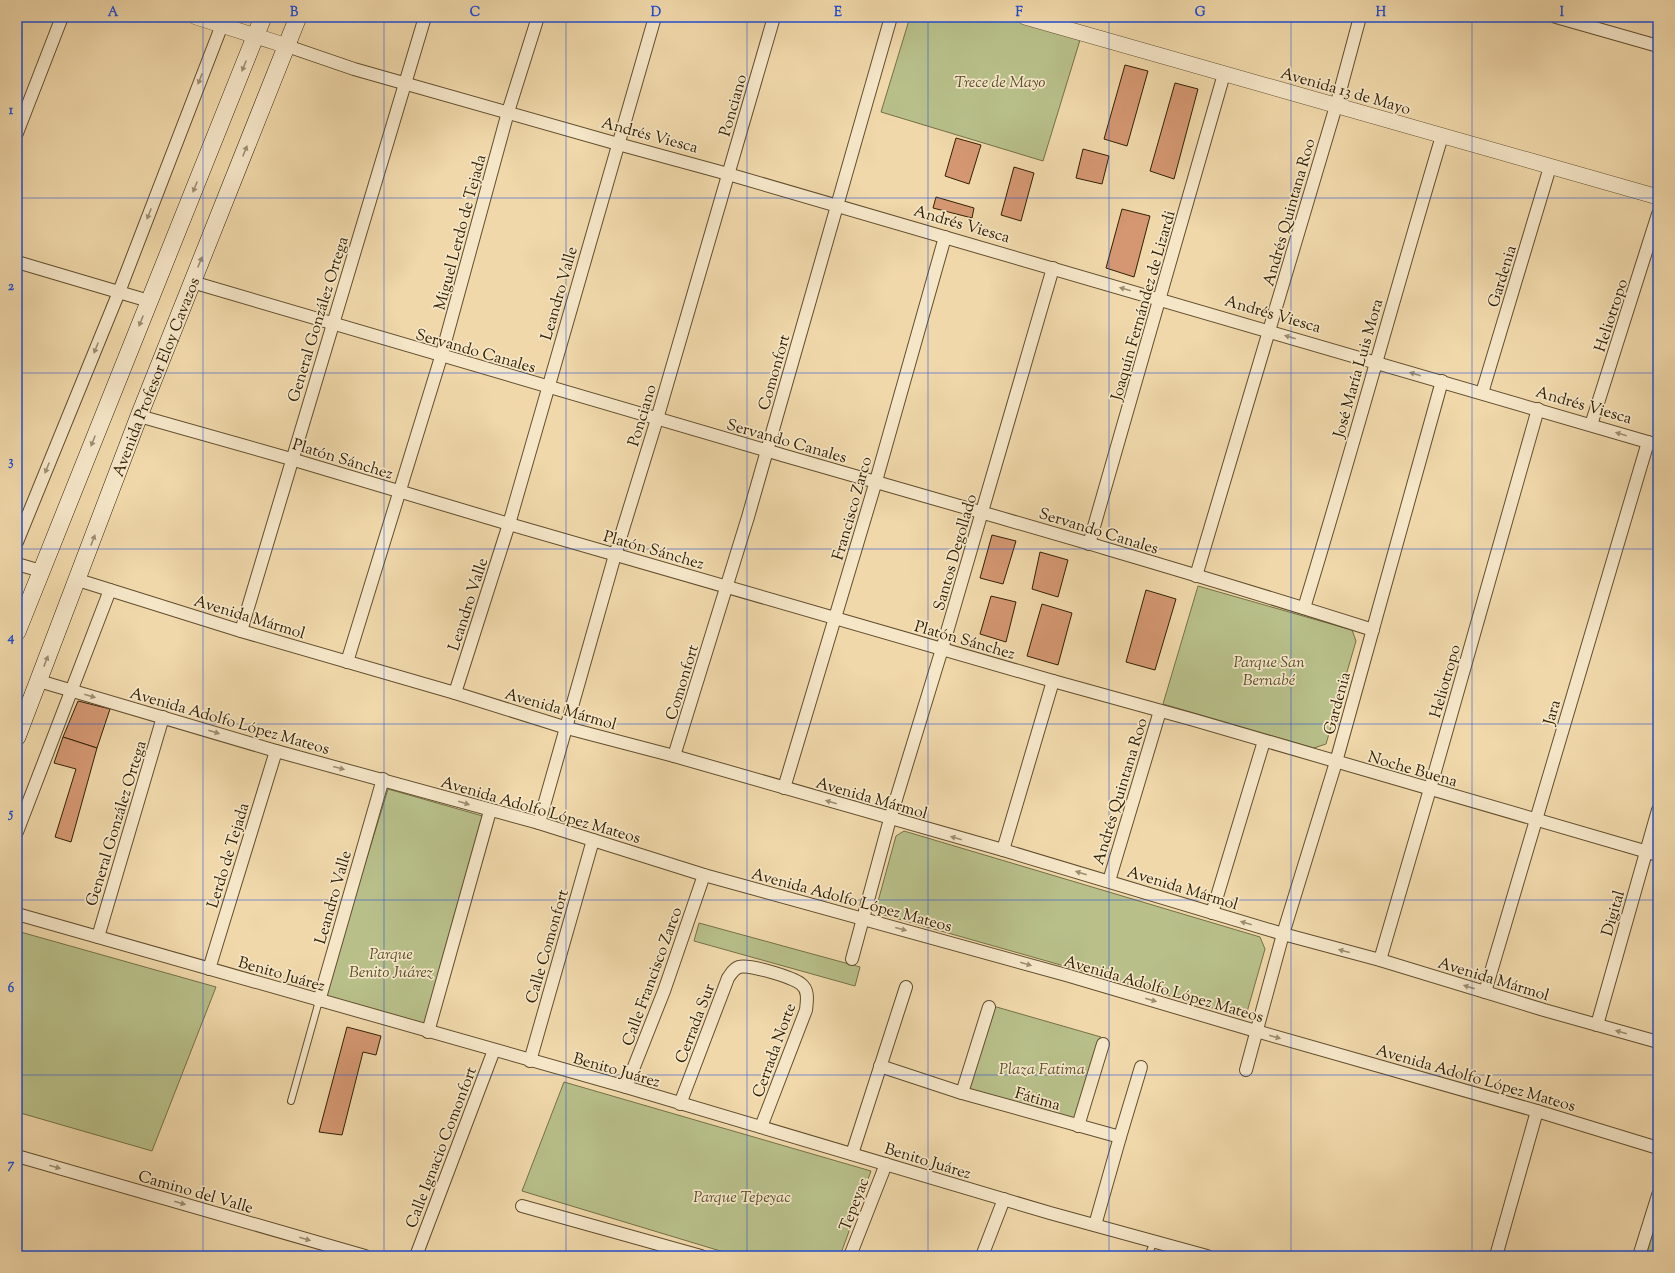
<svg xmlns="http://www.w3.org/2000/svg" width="1675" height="1273" font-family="'Sorts Mill Goudy',serif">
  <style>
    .green { fill: #b8bf89; stroke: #757046 }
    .building { fill: #d49771; stroke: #322004 }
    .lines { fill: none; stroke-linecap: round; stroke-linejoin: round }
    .service-casing { stroke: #624e2e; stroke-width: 8 }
    .minor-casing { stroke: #624e2e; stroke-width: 14 }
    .tertiary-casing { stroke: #624e2e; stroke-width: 16 }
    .secondary-casing { stroke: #322004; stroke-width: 18 }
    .service { stroke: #f5e6c8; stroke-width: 6 }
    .minor { stroke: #f5e6c8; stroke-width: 12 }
    .tertiary { stroke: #f5e6c8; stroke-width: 15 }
    .secondary { stroke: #f5e6c8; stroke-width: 17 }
    .oneway { fill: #9d8d70 }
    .grid { fill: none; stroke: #1d4ed8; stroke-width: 1; stroke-opacity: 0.55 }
    .labels { text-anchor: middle; stroke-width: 3.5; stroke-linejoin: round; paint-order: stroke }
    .park-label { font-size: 16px; font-style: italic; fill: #5a502c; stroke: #f5e6c8 }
    .street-label { font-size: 16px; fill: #322004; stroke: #f5e6c8 }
    .neatline { fill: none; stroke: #1d4ed8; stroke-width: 1.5 }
    .grid-label { font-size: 13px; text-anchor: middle; font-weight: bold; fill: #1d4ed8 }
  </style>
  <rect width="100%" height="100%" fill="#f0d8aa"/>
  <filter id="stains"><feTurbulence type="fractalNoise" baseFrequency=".005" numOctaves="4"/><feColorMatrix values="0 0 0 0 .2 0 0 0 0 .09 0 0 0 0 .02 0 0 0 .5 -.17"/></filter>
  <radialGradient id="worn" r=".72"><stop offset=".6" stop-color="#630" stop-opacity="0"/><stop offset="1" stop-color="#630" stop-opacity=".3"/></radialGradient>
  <g class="green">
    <polygon points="910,17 1011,17 1080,40 1043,161 881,112"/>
    <polygon points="1198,586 1352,630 1356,641 1326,744 1314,748 1163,704"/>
    <polygon points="388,789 486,817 428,1032 324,998"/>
    <polygon points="904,831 1260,937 1265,949 1247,1012 1237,1015 881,914 877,905 896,836"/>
    <polygon points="699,923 860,967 855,986 694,941"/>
    <polygon points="17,931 216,987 152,1151 17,1112"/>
    <polygon points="993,1006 1101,1037 1076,1126 967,1093"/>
    <polygon points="564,1082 871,1171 840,1256 737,1256 522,1191"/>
    <polygon points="1658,1210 1658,1256 1646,1256"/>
  </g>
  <g class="building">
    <polygon points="1125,65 1148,71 1127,146 1104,139"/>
    <polygon points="1175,83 1198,89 1174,179 1150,171"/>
    <polygon points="956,138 981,145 969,184 945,176"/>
    <polygon points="1083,149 1109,156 1102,184 1076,178"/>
    <polygon points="1014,167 1034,173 1021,221 1001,215"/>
    <polygon points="936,197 974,208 972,218 933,208"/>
    <polygon points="1122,209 1150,216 1134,277 1106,268"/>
    <polygon points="992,535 1016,541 1003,584 980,578"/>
    <polygon points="1040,552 1068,560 1058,597 1032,589"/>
    <polygon points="1146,590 1176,599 1155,670 1126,662"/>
    <polygon points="991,596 1016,602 1006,642 980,634"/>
    <polygon points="1042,604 1072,613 1058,665 1027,656"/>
    <polygon points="78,701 110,709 97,748 63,737"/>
    <polygon points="63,737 97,748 71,842 55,837 76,769 54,763"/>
    <polygon points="347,1027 381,1036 376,1055 363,1052 342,1135 319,1132"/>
  </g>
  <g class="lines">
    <defs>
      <g id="service">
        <polyline points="291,1101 319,1001"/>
        <polyline points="1148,1256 1154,1241"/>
      </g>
      <g id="minor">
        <polyline points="1556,17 1658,46"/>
        <polyline points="287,46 354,69 618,144 728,174 1658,445"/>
        <polyline points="17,133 62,17"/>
        <polyline points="17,262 149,301"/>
        <path d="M192,282c192,58 384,114 576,169 202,58 404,115 605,179"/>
        <polyline points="1482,393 1550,167"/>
        <polyline points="139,416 291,459 509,524 1053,681 1194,720 1658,855"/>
        <polyline points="1591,425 1658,214"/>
        <polyline points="17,542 119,292 225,17"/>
        <polyline points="1089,544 1224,74"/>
        <polyline points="17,564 41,571"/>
        <polyline points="1196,576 1336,106 1360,17"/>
        <polyline points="78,580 241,631 455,693 567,728 674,756 1003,850 1283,934 1380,960 1544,1010 1658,1042"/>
        <path d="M1304,608c48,-157 91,-315 138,-472"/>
        <polyline points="241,631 425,17"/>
        <polyline points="347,662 441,357 508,112 538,17"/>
        <polyline points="39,681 276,751 539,823 704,875 1066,975 1256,1031 1537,1111 1658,1148"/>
        <polyline points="455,693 509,524 655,17"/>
        <polyline points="674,756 748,517 891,17"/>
        <polyline points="784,788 876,481 945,237"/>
        <polyline points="539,823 615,555 657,419 774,17"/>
        <polyline points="17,832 110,590"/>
        <polyline points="1003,850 1053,681"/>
        <polyline points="1109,881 1160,711"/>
        <polyline points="1212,913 1264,741"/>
        <polyline points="17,914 626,1087 1050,1213 1207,1256"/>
        <polyline points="98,937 163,717"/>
        <polyline points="852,959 890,819 942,649 1053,268"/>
        <polyline points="1380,960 1430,789 1538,409"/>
        <polyline points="209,969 276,751"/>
        <polyline points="1485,992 1648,442"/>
        <polyline points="319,1001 383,779"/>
        <polyline points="1597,1025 1658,810"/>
        <polyline points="428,1032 490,811"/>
        <polyline points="530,1061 593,840"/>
        <polyline points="880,1066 962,1093 1120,1137"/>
        <polyline points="1246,1070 1283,934 1336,762 1442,381"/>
        <polyline points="626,1087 664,991 704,875"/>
        <polyline points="962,1093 989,1007"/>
        <path d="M680,1104l48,-126c3,-4 5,-9 11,-11 10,-3 53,10 62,17 8,6 6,17 5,26l-45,117"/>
        <polyline points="1078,1126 1103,1044"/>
        <polyline points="852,1154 906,987"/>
        <polyline points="17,1156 365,1256"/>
        <polyline points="522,1206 701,1256"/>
        <polyline points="1095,1225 1120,1137 1141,1067"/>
        <polyline points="416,1256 494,1050"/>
        <polyline points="850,1256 886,1164"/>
        <polyline points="982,1256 1004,1199"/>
        <polyline points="1496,1256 1537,1111"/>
        <polyline points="1639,1256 1658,1195"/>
      </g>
      <g id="tertiary">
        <polyline points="196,17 287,46"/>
        <polyline points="1025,17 1658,197"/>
      </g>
      <g id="secondary">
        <polyline points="17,632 263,17"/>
        <path id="s1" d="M17,737l122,-321 159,-399"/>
      </g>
    </defs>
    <use href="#service" class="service-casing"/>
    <use href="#minor" class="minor-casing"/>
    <use href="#tertiary" class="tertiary-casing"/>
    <use href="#secondary" class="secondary-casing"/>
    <use href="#service" class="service"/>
    <use href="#minor" class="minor"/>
    <use href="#tertiary" class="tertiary"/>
    <use href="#secondary" class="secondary"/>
  </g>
  <defs><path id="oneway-solid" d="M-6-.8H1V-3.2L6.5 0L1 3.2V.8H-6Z"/></defs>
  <g class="oneway">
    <use href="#oneway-solid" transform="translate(244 66) rotate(112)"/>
    <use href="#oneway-solid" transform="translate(200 79) rotate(111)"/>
    <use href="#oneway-solid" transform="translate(245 151) rotate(-68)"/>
    <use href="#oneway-solid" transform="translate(195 187) rotate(112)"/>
    <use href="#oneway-solid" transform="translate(149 214) rotate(111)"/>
    <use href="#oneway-solid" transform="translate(200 262) rotate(-68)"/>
    <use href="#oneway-solid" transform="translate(1125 289) rotate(-164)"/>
    <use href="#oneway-solid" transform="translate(141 321) rotate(112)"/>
    <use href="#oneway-solid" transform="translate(1290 337) rotate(-164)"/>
    <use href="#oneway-solid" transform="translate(96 348) rotate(112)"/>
    <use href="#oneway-solid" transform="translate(1415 374) rotate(-164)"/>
    <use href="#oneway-solid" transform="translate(1621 434) rotate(-164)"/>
    <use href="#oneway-solid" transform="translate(93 441) rotate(112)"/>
    <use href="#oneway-solid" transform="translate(47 468) rotate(112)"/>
    <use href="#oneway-solid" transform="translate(93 540) rotate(-69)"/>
    <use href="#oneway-solid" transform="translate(46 661) rotate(-69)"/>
    <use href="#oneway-solid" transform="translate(90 696) rotate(16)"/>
    <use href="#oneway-solid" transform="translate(214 732) rotate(17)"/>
    <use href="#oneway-solid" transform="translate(339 768) rotate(15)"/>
    <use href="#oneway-solid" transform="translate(831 802) rotate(-164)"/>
    <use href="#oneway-solid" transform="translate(464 803) rotate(17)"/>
    <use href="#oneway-solid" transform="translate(956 838) rotate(-164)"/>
    <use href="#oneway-solid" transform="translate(1081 873) rotate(-163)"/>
    <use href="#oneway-solid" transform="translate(1246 923) rotate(-164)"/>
    <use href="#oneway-solid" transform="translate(901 929) rotate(15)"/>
    <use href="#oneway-solid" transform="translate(1344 951) rotate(-165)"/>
    <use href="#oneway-solid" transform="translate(1026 964) rotate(16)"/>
    <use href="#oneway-solid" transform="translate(1469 987) rotate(-163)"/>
    <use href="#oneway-solid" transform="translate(1151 1000) rotate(16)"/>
    <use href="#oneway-solid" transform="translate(1621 1032) rotate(-164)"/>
    <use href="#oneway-solid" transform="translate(1275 1037) rotate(16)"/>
    <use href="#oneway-solid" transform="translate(55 1167) rotate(16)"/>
    <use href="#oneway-solid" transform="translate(180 1203) rotate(16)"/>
    <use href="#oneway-solid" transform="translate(305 1239) rotate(16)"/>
  </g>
  <path class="grid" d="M203,17v1239M384,17v1239M566,17v1239M747,17v1239M928,17v1239M1109,17v1239M1291,17v1239M1472,17v1239M17,198h1641M17,373h1641M17,549h1641M17,724h1641M17,900h1641M17,1075h1641"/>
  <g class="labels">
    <g class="park-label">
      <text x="1000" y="87">Trece de Mayo</text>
      <text x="1269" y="667">Parque San<tspan x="1269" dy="18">Bernabé</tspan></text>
      <text x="391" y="959">Parque<tspan x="391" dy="18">Benito Juárez</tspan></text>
      <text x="1042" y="1074">Plaza Fatima</text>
      <text x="742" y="1202">Parque Tepeyac</text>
    </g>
    <g class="street-label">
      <text transform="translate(1346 90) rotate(16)" y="6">Avenida 13 de Mayo</text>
      <text transform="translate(732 105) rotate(-74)" y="6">Ponciano</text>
      <text transform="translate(650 134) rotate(15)" y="6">Andrés Viesca</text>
      <text transform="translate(1288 212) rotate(-74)" y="6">Andrés Quintana Roo</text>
      <text transform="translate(962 223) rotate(16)" y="6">Andrés Viesca</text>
      <text transform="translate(459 232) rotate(-75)" y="6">Miguel Lerdo de Tejada</text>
      <text transform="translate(1501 276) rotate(-73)" y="6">Gardenia</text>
      <text transform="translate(558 293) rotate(-74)" y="6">Leandro Valle</text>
      <text transform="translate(1142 305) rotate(-74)" y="6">Joaquín Fernández de Lizardi</text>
      <text transform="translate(1273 313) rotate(16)" y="6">Andrés Viesca</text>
      <text transform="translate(1610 315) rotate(-72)" y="6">Heliotropo</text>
      <text transform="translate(317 319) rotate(-73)" y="6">General González Ortega</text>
      <text transform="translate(476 350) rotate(16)" y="6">Servando Canales</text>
      <text transform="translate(1357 368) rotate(-74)" y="6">José María Luis Mora</text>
      <text transform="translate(773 372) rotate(-74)" y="6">Comonfort</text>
      <text dy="6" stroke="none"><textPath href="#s1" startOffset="386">Avenida Profesor Eloy Cavazos</textPath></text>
      <text transform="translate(1584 404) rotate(16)" y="6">Andrés Viesca</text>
      <text transform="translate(641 415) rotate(-73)" y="6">Ponciano</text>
      <text transform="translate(787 440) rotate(16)" y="6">Servando Canales</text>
      <text transform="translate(343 458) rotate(17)" y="6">Platón Sánchez</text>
      <text transform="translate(851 508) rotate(-74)" y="6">Francisco Zarco</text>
      <text transform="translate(1099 530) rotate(17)" y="6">Servando Canales</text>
      <text transform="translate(654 549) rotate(16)" y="6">Platón Sánchez</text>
      <text transform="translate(954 552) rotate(-74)" y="6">Santos Degollado</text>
      <text transform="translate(467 604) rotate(-72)" y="6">Leandro Valle</text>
      <text transform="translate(250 616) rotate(17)" y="6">Avenida Mármol</text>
      <text transform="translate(965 639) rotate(16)" y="6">Platón Sánchez</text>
      <text transform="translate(1444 681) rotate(-74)" y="6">Heliotropo</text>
      <text transform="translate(681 682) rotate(-73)" y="6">Comonfort</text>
      <text transform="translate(1336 703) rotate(-75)" y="6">Gardenia</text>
      <text transform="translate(561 708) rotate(16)" y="6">Avenida Mármol</text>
      <text transform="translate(1551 712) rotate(-74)" y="6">Jara</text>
      <text transform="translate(230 720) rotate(16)" y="6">Avenida Adolfo López Mateos</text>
      <text transform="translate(1413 768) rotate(16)" y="6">Noche Buena</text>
      <text transform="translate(1119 791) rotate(-73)" y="6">Andrés Quintana Roo</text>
      <text transform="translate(872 797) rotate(16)" y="6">Avenida Mármol</text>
      <text transform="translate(541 809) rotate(16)" y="6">Avenida Adolfo López Mateos</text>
      <text transform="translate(115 823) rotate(-73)" y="6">General González Ortega</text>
      <text transform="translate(227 855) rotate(-73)" y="6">Lerdo de Tejada</text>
      <text transform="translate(1183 887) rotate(17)" y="6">Avenida Mármol</text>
      <text transform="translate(332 897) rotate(-74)" y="6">Leandro Valle</text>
      <text transform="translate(852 899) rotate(15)" y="6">Avenida Adolfo López Mateos</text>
      <text transform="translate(1612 913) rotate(-74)" y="6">Digital</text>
      <text transform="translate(546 946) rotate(-74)" y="6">Calle Comonfort</text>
      <text transform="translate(282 973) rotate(16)" y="6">Benito Juárez</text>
      <text transform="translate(651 976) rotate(-70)" y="6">Calle Francisco Zarco</text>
      <text transform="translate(1494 978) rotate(17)" y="6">Avenida Mármol</text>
      <text transform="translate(1164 988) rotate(16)" y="6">Avenida Adolfo López Mateos</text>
      <text transform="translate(694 1023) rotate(-69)" y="6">Cerrada Sur</text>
      <text transform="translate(773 1050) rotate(-70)" y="6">Cerrada Norte</text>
      <text transform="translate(617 1069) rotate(16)" y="6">Benito Juárez</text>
      <text transform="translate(1476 1077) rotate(16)" y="6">Avenida Adolfo López Mateos</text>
      <text transform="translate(1038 1098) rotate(16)" y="6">Fátima</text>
      <text transform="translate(440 1147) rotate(-69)" y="6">Calle Ignacio Comonfort</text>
      <text transform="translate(928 1160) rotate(17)" y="6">Benito Juárez</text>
      <text transform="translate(196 1191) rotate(16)" y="6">Camino del Valle</text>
      <text transform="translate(853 1204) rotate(-69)" y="6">Tepeyac</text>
    </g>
  </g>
  <rect width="1675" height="1273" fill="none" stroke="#f0d8aa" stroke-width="44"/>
  <rect x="22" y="22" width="1631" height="1229" class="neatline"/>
  <g class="grid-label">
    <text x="113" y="16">A</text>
    <text x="294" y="16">B</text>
    <text x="475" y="16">C</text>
    <text x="656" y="16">D</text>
    <text x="838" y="16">E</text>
    <text x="1019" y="16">F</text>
    <text x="1200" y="16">G</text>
    <text x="1381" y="16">H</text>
    <text x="1562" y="16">I</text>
    <text x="11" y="114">1</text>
    <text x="11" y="290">2</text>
    <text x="11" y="465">3</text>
    <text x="11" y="641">4</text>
    <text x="11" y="817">5</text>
    <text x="11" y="992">6</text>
    <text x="11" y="1168">7</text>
  </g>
  <rect width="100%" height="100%" filter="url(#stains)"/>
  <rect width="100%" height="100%" fill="url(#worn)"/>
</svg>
